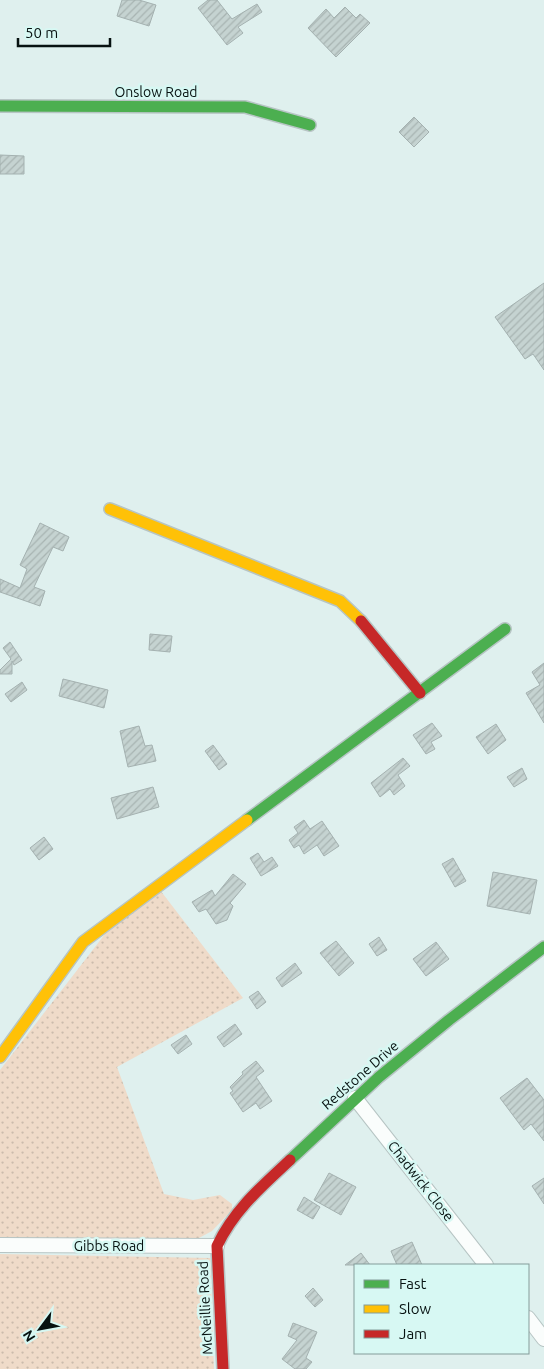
<svg xmlns="http://www.w3.org/2000/svg" width="544" height="1369" font-family="Ubuntu,sans-serif">
  <style>
    .green { fill: url(#green-dots) }
    .building { fill: url(#building-hatch); stroke: #a4b1b0 }
    .lines { fill: none; stroke-linecap: round; stroke-linejoin: round }
    .street-casing { stroke: #b7c5c4; stroke-width: 16 }
    .fast-casing { stroke: #b7c5c4; stroke-width: 14 }
    .slow-casing { stroke: #b7c5c4; stroke-width: 14 }
    .jam-casing { stroke: #b7c5c4; stroke-width: 14 }
    .street { stroke: #fafdfc; stroke-width: 14 }
    .fast { stroke: #4caf50; stroke-width: 11 }
    .slow { stroke: #ffc107; stroke-width: 11 }
    .jam { stroke: #c62828; stroke-width: 11 }
    .labels { text-anchor: middle; stroke-width: 5; stroke-linejoin: round; paint-order: stroke }
    .street-label { font-size: 14px; fill: #071211; stroke: #d7f8f3 }
  </style>
  <defs>
    <pattern id="green-dots" width="8" height="8" patternUnits="userSpaceOnUse" patternTransform="scale(1.25)"><rect width="8" height="8" fill="#efdbc9"/><path d="M2 2h.1M6 6h.1" fill="none" stroke="#cbbbac" stroke-width="1.8" stroke-linecap="round"/></pattern>
    <pattern id="building-hatch" width="6" height="6" patternUnits="userSpaceOnUse" patternTransform="scale(1.25)"><rect width="6" height="6" fill="#c5d3d1"/><path d="M-1 1l2-2M0 6l6-6M5 7l2-2" fill="none" stroke="#a8b4b2"/></pattern>
  </defs>
  <rect width="100%" height="100%" fill="#dff0ee"/>
  <g class="green">
    <polygon points="160,890 243,998 117,1067 164,1194 193,1200 220,1195 232,1204 232,1210 212,1231 199,1238 0,1238 0,1070 105,934"/>
    <polygon points="0,1254 210,1258 214,1369 0,1369"/>
  </g>
  <g class="building">
    <polygon points="122,0 139,0 156,5 149,26 117,16"/>
    <polygon points="208,0 217,0 232,19 257,4 262,12 238,27 243,33 227,45 198,8"/>
    <polygon points="345,7 356,18 360,14 370,23 336,57 308,28 326,9 334,18"/>
    <polygon points="414,117 429,132 414,147 399,132"/>
    <polygon points="0,155 24,156 24,174 0,174"/>
    <polygon points="544,283 544,370 533,354 525,359 495,317"/>
    <polygon points="40,523 69,537 63,551 53,547 34,587 45,591 40,606 0,592 0,579 20,588 27,569 20,565"/>
    <polygon points="150,634 172,636 170,652 149,650"/>
    <polygon points="10,642 22,660 14,665 12,661 12,674 0,674 0,670 11,659 3,648"/>
    <polygon points="544,663 544,723 526,693 540,685 532,672"/>
    <polygon points="63,679 108,690 104,708 59,696"/>
    <polygon points="22,682 27,690 11,702 5,694"/>
    <polygon points="432,723 442,736 431,742 435,749 426,754 413,735"/>
    <polygon points="496,724 506,740 488,754 476,737"/>
    <polygon points="139,726 145,746 152,745 156,761 128,767 120,731"/>
    <polygon points="213,745 227,764 219,770 205,751"/>
    <polygon points="403,758 410,766 398,775 405,786 394,795 390,789 380,797 371,783"/>
    <polygon points="522,768 527,779 514,787 507,777"/>
    <polygon points="153,787 159,807 117,819 111,798"/>
    <polygon points="304,820 310,829 322,821 339,846 324,856 317,845 304,854 299,845 294,848 289,840 298,833 294,827"/>
    <polygon points="44,837 53,849 39,860 30,848"/>
    <polygon points="258,853 264,862 272,857 278,866 261,876 250,858"/>
    <polygon points="453,858 466,881 455,887 442,864"/>
    <polygon points="493,872 537,880 530,914 487,906"/>
    <polygon points="233,874 246,884 230,903 233,906 227,920 216,924 206,909 199,912 192,902 212,890 215,896"/>
    <polygon points="379,937 387,950 377,956 369,944"/>
    <polygon points="336,941 354,963 339,976 320,953"/>
    <polygon points="436,942 449,959 426,976 413,959"/>
    <polygon points="295,963 302,973 282,987 276,978"/>
    <polygon points="258,991 266,1002 257,1009 249,997"/>
    <polygon points="235,1024 242,1034 224,1047 217,1037"/>
    <polygon points="186,1035 192,1044 178,1054 171,1045"/>
    <polygon points="256,1061 264,1071 256,1077 272,1101 260,1109 256,1103 243,1112 230,1093 233,1091 230,1087 243,1074 242,1072"/>
    <polygon points="527,1078 544,1100 544,1141 531,1124 524,1130 500,1098"/>
    <polygon points="329,1173 356,1187 341,1215 314,1200"/>
    <polygon points="544,1178 544,1204 532,1186"/>
    <polygon points="304,1197 320,1207 313,1219 297,1210"/>
    <polygon points="412,1242 422,1265 397,1265 391,1251"/>
    <polygon points="361,1253 370,1265 345,1265"/>
    <polygon points="313,1288 323,1300 315,1307 305,1296"/>
    <polygon points="293,1323 317,1332 306,1358 312,1362 306,1369 295,1369 282,1359 297,1340 288,1336"/>
  </g>
  <g class="lines">
    <defs>
      <g id="street">
        <polyline points="355,1098 486,1265"/>
        <polyline points="0,1245 217,1246"/>
        <polyline points="528,1318 544,1339"/>
      </g>
      <g id="fast">
        <polyline points="0,106 245,107 310,125"/>
        <polyline points="247,820 505,629"/>
        <polyline points="290,1160 379,1077 449,1020 544,947"/>
      </g>
      <g id="slow">
        <polyline points="110,509 340,601 361,621"/>
        <polyline points="0,1057 83,942 247,820"/>
      </g>
      <g id="jam">
        <polyline points="361,621 420,693"/>
        <path d="M223,1369l-6,-123c17,-36 45,-60 73,-86"/>
      </g>
    </defs>
    <use href="#street" class="street-casing"/>
    <use href="#fast" class="fast-casing"/>
    <use href="#slow" class="slow-casing"/>
    <use href="#jam" class="jam-casing"/>
    <use href="#street" class="street"/>
    <use href="#fast" class="fast"/>
    <use href="#slow" class="slow"/>
    <use href="#jam" class="jam"/>
  </g>
  <g class="labels">
    <g class="street-label">
      <text x="156" y="97">Onslow Road</text>
      <text transform="translate(360 1075) rotate(-41)" y="5">Redstone Drive</text>
      <text transform="translate(421 1181) rotate(52)" y="5">Chadwick Close</text>
      <text x="109" y="1251">Gibbs Road</text>
      <text transform="translate(205 1308) rotate(-93)" y="5">McNeillie Road</text>
    </g>
  </g>
  <rect x="354" y="1264" width="175" height="90" fill="#d7f8f3" stroke="#849c99"/>
  <rect x="364" y="1280" width="25" height="8" fill="#4caf50" stroke="#849c99"/>
  <text x="399" y="1289" font-size="15" fill="#071211">Fast</text>
  <rect x="364" y="1305" width="25" height="8" fill="#ffc107" stroke="#849c99"/>
  <text x="399" y="1314" font-size="15" fill="#071211">Slow</text>
  <rect x="364" y="1330" width="25" height="8" fill="#c62828" stroke="#849c99"/>
  <text x="399" y="1339" font-size="15" fill="#071211">Jam</text>
  <g transform="translate(40 1329) rotate(238)" stroke="#d7f8f3" stroke-width="4" paint-order="stroke">
  <path d="M0-4L9 19L0 12L-9 19Z" fill="#071211"/>
  <text y="-8" font-size="14" font-weight="bold" text-anchor="middle" fill="#071211">N</text>
  </g>
  <path d="M18 38v8h92v-8" fill="none" stroke="#071211" stroke-width="2.5"/>
  <text x="25" y="38" font-size="15" fill="#071211" stroke="#d7f8f3" stroke-width="4" paint-order="stroke">50 m</text>
</svg>
